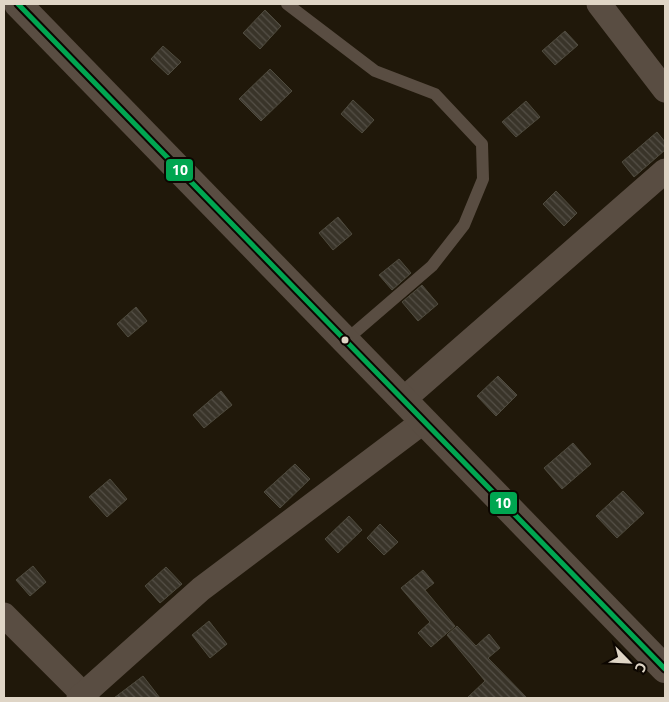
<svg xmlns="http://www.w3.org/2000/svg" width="669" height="702" font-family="'Open Sans',sans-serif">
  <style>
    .building { fill: url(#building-back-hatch); stroke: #4f4b3e }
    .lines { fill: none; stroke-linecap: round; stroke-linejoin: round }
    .service { stroke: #594d42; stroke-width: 12 }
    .minor { stroke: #594d42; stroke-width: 25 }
    .tertiary { stroke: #594d42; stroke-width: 28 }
    .bus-1-casing { stroke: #0c0601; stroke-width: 9 }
    .bus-1 { stroke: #00a651; stroke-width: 5 }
    .bus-dot { fill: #dfd5c6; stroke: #0c0601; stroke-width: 2 }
    .line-badge { stroke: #0c0601; stroke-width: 2 }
    .badge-label { font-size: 14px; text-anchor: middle; font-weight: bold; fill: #fff }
  </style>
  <defs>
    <pattern id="building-back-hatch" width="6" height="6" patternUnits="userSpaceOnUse" patternTransform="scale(1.25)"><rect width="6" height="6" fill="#393429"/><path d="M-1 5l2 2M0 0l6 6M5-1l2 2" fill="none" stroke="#555047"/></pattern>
  </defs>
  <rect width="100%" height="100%" fill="#20180a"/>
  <g class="building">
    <polygon points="265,10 281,26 260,49 243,33"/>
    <polygon points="565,31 578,45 555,65 542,51"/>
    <polygon points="163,46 181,62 168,75 151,59"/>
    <polygon points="270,69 292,91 261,121 239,99"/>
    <polygon points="353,100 374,120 362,133 341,114"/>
    <polygon points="526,101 540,117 516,137 502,122"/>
    <polygon points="657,132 665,142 665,150 634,177 622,162"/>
    <polygon points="556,191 577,213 564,226 543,204"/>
    <polygon points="338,217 352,234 333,250 319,233"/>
    <polygon points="399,259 411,273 392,290 379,275"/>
    <polygon points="422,285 438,304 418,321 402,302"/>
    <polygon points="136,307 147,321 128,337 117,324"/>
    <polygon points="498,376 517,395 496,416 477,396"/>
    <polygon points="221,391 232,405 204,428 193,415"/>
    <polygon points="573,443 591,464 562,489 544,468"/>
    <polygon points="295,464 310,479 280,508 264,492"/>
    <polygon points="110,479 127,499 107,517 89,497"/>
    <polygon points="623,491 644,513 617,538 596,516"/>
    <polygon points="349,516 362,530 338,553 325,539"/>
    <polygon points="380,524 398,542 384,555 367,538"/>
    <polygon points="33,566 46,582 30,596 16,580"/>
    <polygon points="166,567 182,584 160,603 145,586"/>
    <polygon points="423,570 434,583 425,590 455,626 431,647 418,633 430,622 401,588"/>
    <polygon points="209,621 227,644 210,658 192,635"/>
    <polygon points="457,626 476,646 489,634 500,648 488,658 527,698 467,698 485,681 447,635"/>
    <polygon points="143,676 160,698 114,698"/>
  </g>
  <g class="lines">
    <polyline class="service" points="287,4 375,71 435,94 482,144 483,179 464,225 432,266 346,340"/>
    <g class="minor">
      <polyline points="599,4 665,90"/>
      <polyline points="404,399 665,171"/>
      <polyline points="4,615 87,698"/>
      <polyline points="79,698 201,589 424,421"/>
    </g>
    <polyline class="tertiary" points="18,4 665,669"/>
    <defs>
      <polyline id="bus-1" points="18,4 665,669"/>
    </defs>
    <use href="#bus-1" class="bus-1-casing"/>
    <use href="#bus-1" class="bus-1"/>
  </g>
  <circle class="bus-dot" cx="345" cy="340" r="4.5"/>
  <g class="line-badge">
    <rect x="165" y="158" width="29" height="24" rx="5" fill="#00a651"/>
    <rect x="489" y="491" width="29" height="24" rx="5" fill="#00a651"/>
  </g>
  <g class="badge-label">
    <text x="180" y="175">10</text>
    <text x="503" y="508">10</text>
  </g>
  <rect width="669" height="702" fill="none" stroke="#dfd5c6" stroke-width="10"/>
  <g transform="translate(629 662) rotate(114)" stroke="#0c0601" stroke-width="4" paint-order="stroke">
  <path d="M0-4L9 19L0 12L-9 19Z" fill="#dfd5c6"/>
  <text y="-8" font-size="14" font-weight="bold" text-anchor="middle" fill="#dfd5c6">С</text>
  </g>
</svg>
